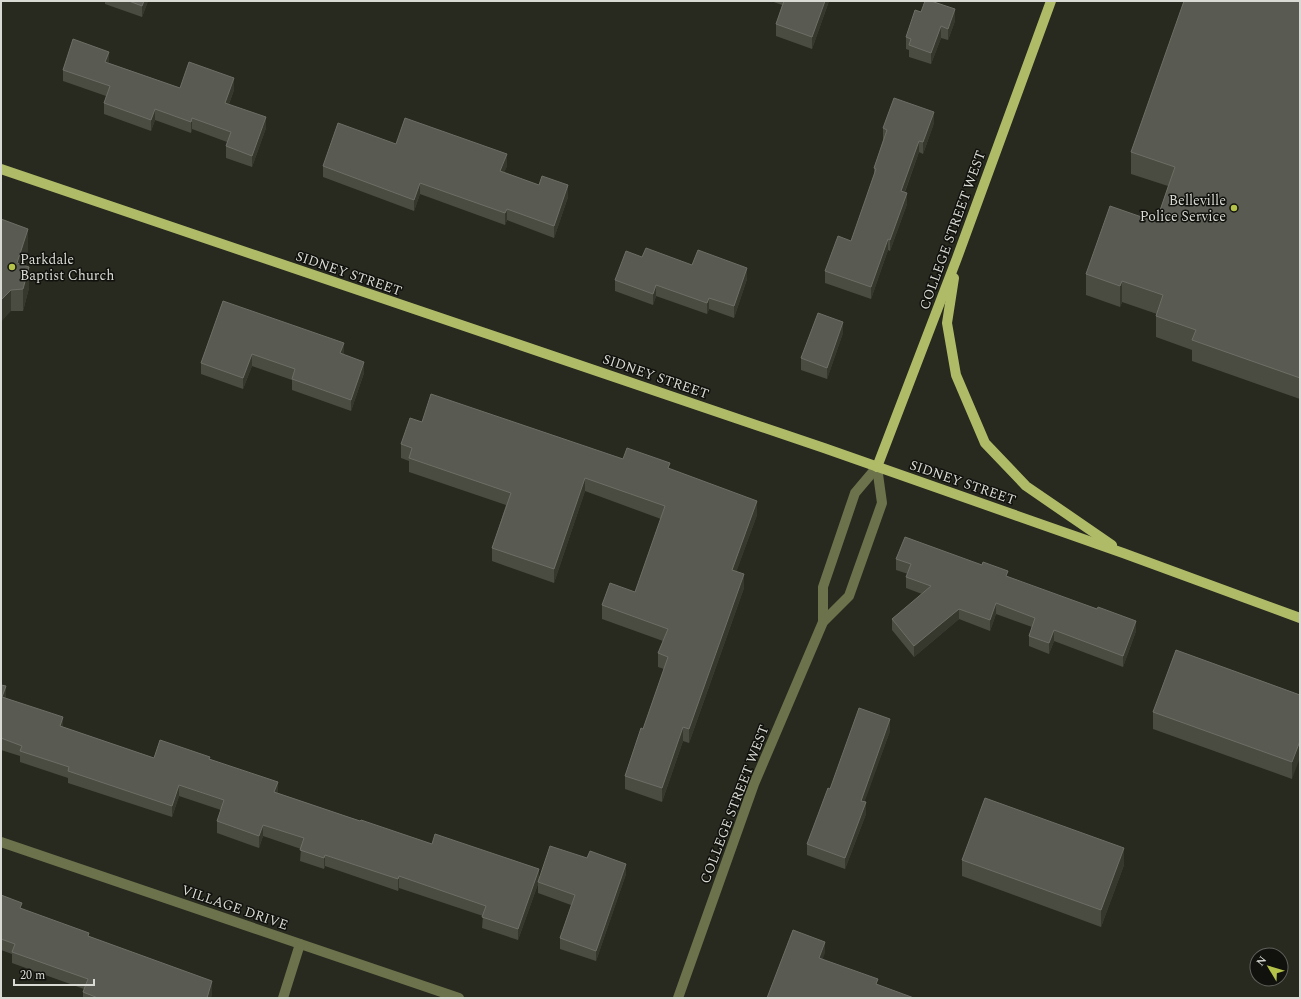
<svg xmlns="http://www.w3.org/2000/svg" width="1301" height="999" font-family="Spectral,serif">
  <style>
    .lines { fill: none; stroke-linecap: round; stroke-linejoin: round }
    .minor { stroke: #6c724b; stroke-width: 10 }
    .major { stroke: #b0bb68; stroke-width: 10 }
    .wall { fill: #4a4c42 }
    .shaded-wall { fill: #36372d }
    .building { fill: #595b52; stroke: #6d6f66 }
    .poi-dot { fill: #b4c24a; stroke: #11110d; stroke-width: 1.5 }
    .labels { text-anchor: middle; stroke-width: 3; stroke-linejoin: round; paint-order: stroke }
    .poi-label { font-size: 14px; fill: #d8dad3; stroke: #11110d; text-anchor: end }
    .street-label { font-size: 14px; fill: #d8dad3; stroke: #11110d }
  </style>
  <rect width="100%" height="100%" fill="#28291f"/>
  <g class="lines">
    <g class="minor">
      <polyline points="823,622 823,587 855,493 877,467"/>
      <polyline points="1,842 459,998"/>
      <polyline points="283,998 300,944"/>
      <polyline points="678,998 754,784 823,622 849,596 882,503 877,467"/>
    </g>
    <g class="major">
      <polyline points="1,169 824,448 1123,553 1300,618"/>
      <polyline points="954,278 947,323 956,375 985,443 1026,486 1112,545"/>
      <polyline points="877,467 957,258 1051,1"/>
    </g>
  </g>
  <g class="wall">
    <polygon points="105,1 148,1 142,17 105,4"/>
    <polygon points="771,1 829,1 812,49 776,36 776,24 782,5"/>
    <polygon points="1300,1 1300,399 1192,361 1192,350 1156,337 1156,316 1157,314 1122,302 1120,307 1086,295 1086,274 1156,222 1168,186 1131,174 1131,152"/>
    <polygon points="955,21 948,40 941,38 931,64 909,57 909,50 906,49 906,37"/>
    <polygon points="109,63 180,88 234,90 229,104 266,128 252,167 226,158 226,146 227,142 192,129 191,133 155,120 151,131 104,114 104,103 106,96 63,81 63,70"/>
    <polygon points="934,123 923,154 919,152 905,192 907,204 890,251 888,250 871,299 825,283 825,271 851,241 874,177 874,168 883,140 883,128"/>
    <polygon points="396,144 507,166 504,172 568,197 554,238 507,220 505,225 420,194 414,211 323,177 323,166"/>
    <polygon points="1,219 28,250 23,265 29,288 23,311 11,311"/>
    <polygon points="642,257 692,265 747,279 734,318 709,309 707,314 656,296 653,305 615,291 615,280"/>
    <polygon points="223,301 344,355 364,373 351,411 292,390 292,380 252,366 243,389 201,374 201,363"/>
    <polygon points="843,333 827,379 801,370 801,358"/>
    <polygon points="422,422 623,459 670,469 757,515 736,572 744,588 689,743 683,741 662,802 625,789 625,776 643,729 664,669 658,667 658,653 663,641 602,619 602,605 635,592 661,519 585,491 554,583 492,561 492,548 506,505 409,472 409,461 401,458 401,444"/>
    <polygon points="896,559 1008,577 1136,631 1123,667 1054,641 1049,654 1029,646 1029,636 1032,627 996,614 990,631 959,619 914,657 892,630 892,619 922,594 906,588 906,577 908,574 896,570"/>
    <polygon points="1,685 6,698 63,727 154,758 210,759 278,793 360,821 539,879 626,874 596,961 560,949 560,938 571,905 538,893 538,884 518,940 482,928 483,916 399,888 398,891 325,866 324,869 300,861 301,849 263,836 259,848 217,833 217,821 221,810 179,796 172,817 68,783 68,778 20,762 20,756 1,750"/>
    <polygon points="1300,695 1292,779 1153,729 1153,712"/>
    <polygon points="890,731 864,802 866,814 845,869 807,855 807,844 830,789"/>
    <polygon points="962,860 1124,865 1101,927 962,876"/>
    <polygon points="1,895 22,909 89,936 212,993 211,998 83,998 83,992 84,989 12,963 12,954 1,950"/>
  </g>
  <g class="shaded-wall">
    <polygon points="144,1 148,1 142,17 142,6"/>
    <polygon points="825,1 829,1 812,49 812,37"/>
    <polygon points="955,9 955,21 948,40 948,29"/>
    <polygon points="941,26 941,38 931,64 931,53"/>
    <polygon points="109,52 109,63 105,62"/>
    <polygon points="234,78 234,90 225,114 225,103"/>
    <polygon points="155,109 155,120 151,131 151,120"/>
    <polygon points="934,112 934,123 923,154 923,142"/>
    <polygon points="266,117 266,128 252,167 252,156"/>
    <polygon points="192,118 192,129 191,133 191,122"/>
    <polygon points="919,141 919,152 901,202 901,191"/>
    <polygon points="507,154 507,166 500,182 500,171"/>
    <polygon points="420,183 420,194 414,211 414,200"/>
    <polygon points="568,185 568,197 554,238 554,226"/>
    <polygon points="907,193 907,204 890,251 890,240"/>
    <polygon points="507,209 507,220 505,225 505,213"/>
    <polygon points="28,229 28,250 17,284 17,263"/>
    <polygon points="888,239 888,250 871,299 871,287"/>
    <polygon points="29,267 29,288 23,311 23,289"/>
    <polygon points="747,268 747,279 734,318 734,306"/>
    <polygon points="1122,281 1122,302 1120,307 1120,286"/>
    <polygon points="656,285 656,296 653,305 653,294"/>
    <polygon points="11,290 11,311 1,322 1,300"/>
    <polygon points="709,298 709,309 707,314 707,303"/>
    <polygon points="843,322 843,333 827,379 827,368"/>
    <polygon points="344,343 344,355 340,353"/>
    <polygon points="252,354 252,366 243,389 243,378"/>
    <polygon points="364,362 364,373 351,411 351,400"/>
    <polygon points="585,478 585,491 554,583 554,569"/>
    <polygon points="757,501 757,515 732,584 732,570"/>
    <polygon points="744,574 744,588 689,743 689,729"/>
    <polygon points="996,603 996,614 990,631 990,620"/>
    <polygon points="959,609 959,619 914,657 914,646"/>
    <polygon points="1136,621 1136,631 1123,667 1123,656"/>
    <polygon points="1054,630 1054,641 1049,654 1049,643"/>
    <polygon points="6,686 6,698 2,697"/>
    <polygon points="63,717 63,728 60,726"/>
    <polygon points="890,719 890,731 861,812 861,801"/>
    <polygon points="683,727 683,741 662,802 662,788"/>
    <polygon points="1300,741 1300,758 1292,779 1292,762"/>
    <polygon points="278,782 278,793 274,792"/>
    <polygon points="179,785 179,796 172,817 172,806"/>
    <polygon points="866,802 866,814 845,869 845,858"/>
    <polygon points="263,825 263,836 259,848 259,836"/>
    <polygon points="1124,848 1124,865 1101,927 1101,910"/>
    <polygon points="325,855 325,866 324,869 324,858"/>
    <polygon points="626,864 626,874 596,961 596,951"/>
    <polygon points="539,869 539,881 518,940 518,929"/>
    <polygon points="399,876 399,888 398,891 398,879"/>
    <polygon points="825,942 825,953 819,969 819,958"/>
    <polygon points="212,981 212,993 211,998 207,998"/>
  </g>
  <g class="building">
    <polygon points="129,1 144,1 142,6"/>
    <polygon points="784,1 825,1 812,37 776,24"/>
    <polygon points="925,1 931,1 955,9 948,29 941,26 931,53 909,45 911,39 906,37 915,10 921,12"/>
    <polygon points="1184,1 1300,1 1300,378 1192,340 1196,330 1156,316 1163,295 1122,281 1120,286 1086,274 1110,206 1156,222 1175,167 1131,152"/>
    <polygon points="73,39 109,52 105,62 180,88 189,62 234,78 225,103 266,117 252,156 226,146 231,132 192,118 191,122 155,109 151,120 104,103 110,86 63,70"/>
    <polygon points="894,98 934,112 923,142 919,141 901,191 907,193 890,240 888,239 871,287 825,271 838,236 851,241 876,169 874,168 887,130 883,128"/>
    <polygon points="405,118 507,154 500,171 539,185 542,176 568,185 554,226 507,209 505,213 420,183 414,200 323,166 338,123 396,144"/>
    <polygon points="1,219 28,229 17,263 29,267 23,289 11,290 1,300"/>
    <polygon points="646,248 692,265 698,250 747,268 734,306 709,298 707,303 656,285 653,294 615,280 626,251 642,257"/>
    <polygon points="223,301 344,343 340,353 364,362 351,400 292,379 295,369 252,354 243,378 201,363"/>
    <polygon points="818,313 843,322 827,368 801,358"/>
    <polygon points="431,394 623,459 627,448 670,463 668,468 757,501 732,570 744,574 689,729 683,727 662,788 625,776 641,728 643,729 668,657 658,653 668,629 602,605 610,583 635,592 665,506 585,478 554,569 492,548 511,493 409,458 412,448 401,444 410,418 422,422"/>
    <polygon points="905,537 982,565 983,562 1008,571 1006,576 1097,609 1098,607 1136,621 1123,656 1054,630 1049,643 1029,636 1035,618 996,603 990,620 959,609 914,646 892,619 931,586 906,577 911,564 896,559"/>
    <polygon points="1176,650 1300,695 1300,741 1292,762 1153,712"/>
    <polygon points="1,685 6,686 2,697 63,717 60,726 154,758 160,740 210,757 209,759 278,782 274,792 360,821 361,820 432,844 435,834 539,869 518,929 482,917 486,906 399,876 398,879 325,855 324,858 300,850 304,838 263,825 259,836 217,821 224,800 179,785 172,806 68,771 69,767 20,751 22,746 1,738"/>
    <polygon points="859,708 890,719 861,801 866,802 845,858 807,844 828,788 830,789"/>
    <polygon points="985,798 1124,848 1101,910 962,860"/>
    <polygon points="550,846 587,858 590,851 626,864 596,951 560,938 575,895 538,882"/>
    <polygon points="1,895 22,903 20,908 89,933 88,936 212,981 207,998 98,998 83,992 88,979 12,952 15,944 1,939"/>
    <polygon points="793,930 825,942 819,958 878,979 876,984 914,998 767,998"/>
  </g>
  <g class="poi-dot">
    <circle cx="1234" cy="208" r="4"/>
    <circle cx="12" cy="267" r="4"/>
  </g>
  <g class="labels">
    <g class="poi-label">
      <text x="1226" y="205">Belleville<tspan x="1226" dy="16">Police Service</tspan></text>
      <text x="20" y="264" text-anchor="start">Parkdale<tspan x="20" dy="16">Baptist Church</tspan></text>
    </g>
    <g class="street-label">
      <text transform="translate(952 230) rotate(-70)" y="5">COLLEGE STREET WEST</text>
      <text transform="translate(349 273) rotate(19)" y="5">SIDNEY STREET</text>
      <text transform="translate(656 376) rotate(19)" y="5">SIDNEY STREET</text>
      <text transform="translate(963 482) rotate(19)" y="5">SIDNEY STREET</text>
      <text transform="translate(734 804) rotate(-69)" y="5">COLLEGE STREET WEST</text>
      <text transform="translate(235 907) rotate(19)" y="5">VILLAGE DRIVE</text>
    </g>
  </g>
  <rect width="1301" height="999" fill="none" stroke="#d8dad3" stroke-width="4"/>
  <g transform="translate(1269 967) rotate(308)"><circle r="19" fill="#11110d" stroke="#61615c"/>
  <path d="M0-3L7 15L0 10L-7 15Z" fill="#b4c24a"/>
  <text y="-6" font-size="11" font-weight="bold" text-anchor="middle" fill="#d8dad3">N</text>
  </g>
  <path d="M14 979v6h80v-6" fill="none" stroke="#d8dad3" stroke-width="2"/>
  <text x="20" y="979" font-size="12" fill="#d8dad3" stroke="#11110d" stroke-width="3" paint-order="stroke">20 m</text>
</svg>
